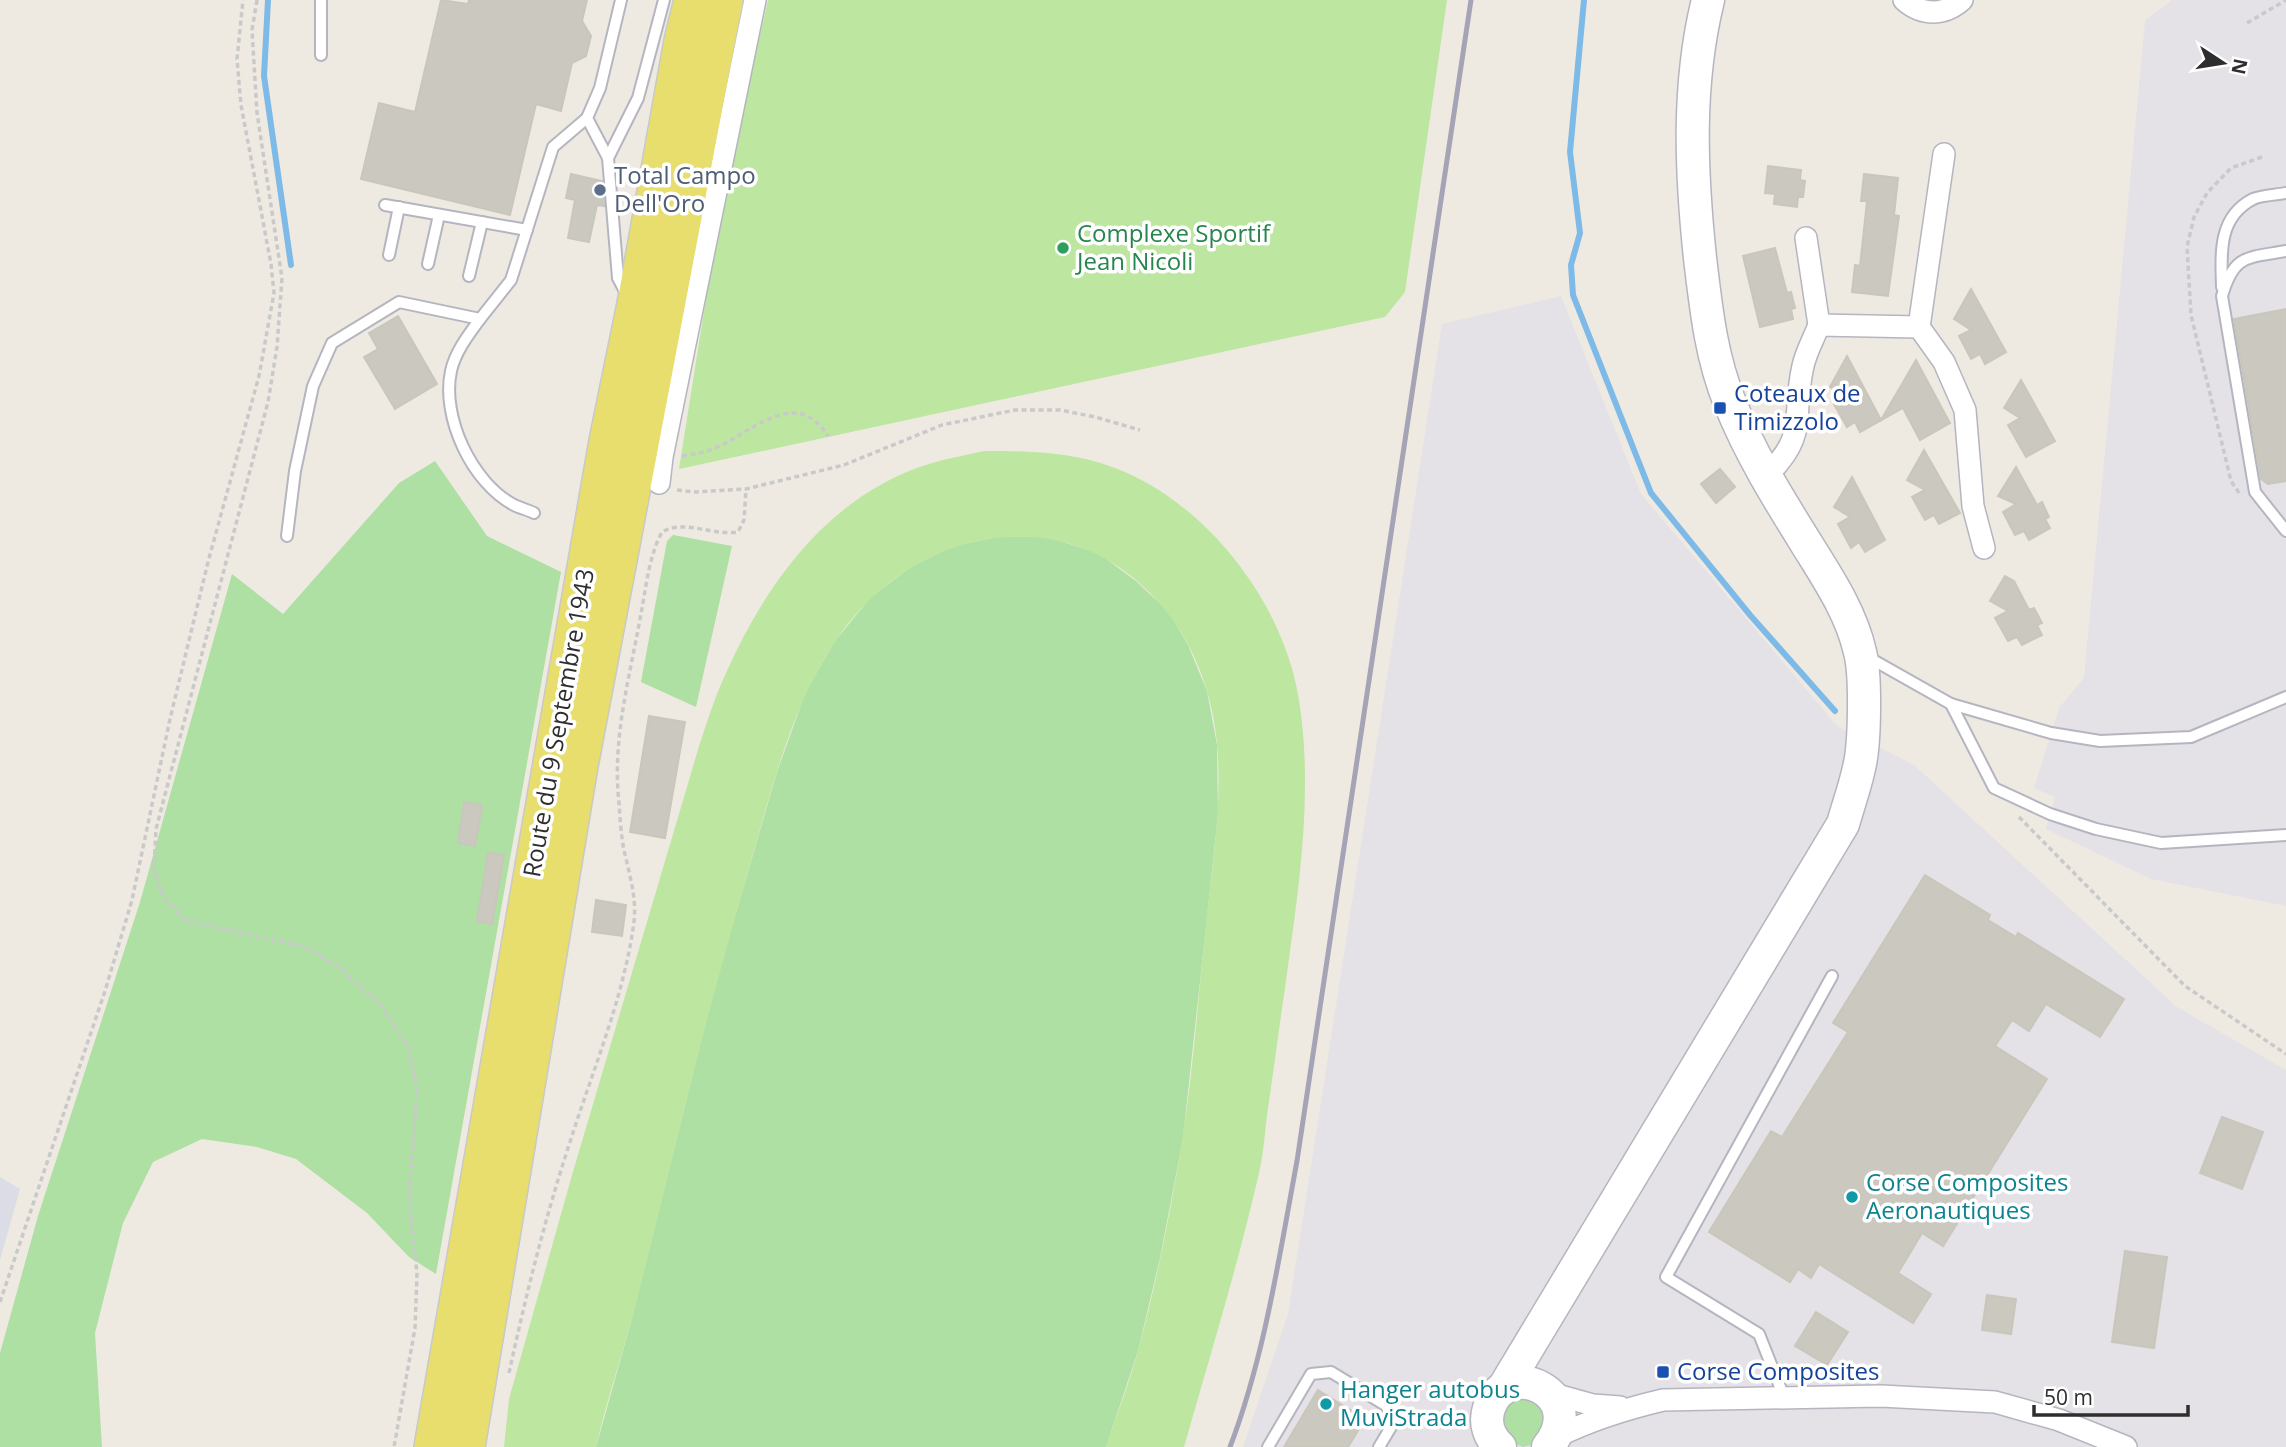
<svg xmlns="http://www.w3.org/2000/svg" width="2286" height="1447" font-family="'Open Sans',sans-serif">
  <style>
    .industrial { fill: #e4e1e7 }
    .airport { fill: #dcdce7 }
    .green { fill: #aedfa3 }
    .pitch { fill: #bde6a0 }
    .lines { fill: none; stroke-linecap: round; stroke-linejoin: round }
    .stream { stroke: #7ebae7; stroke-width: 6 }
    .building { fill: #cac8bf; stroke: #c9c7bb; stroke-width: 2 }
    .service-casing { stroke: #b5b5c0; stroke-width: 14 }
    .minor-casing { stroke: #b5b5c0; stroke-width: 24 }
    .secondary-casing { stroke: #b5b5c0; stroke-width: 35 }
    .primary-casing { stroke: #c9c9c9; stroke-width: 38 }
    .path { stroke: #c9c9c9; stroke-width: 3.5; stroke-dasharray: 5 3.5; stroke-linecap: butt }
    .service { stroke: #fff; stroke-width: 10 }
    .minor { stroke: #fff; stroke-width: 21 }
    .secondary { stroke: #fff; stroke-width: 32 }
    .primary { stroke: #e7de6d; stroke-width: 35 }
    .rail { stroke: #a4a4b6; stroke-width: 5 }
    .service-dot { fill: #5c6f8a; stroke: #fff; stroke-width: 2.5 }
    .leisure-dot { fill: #2e9e5b; stroke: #fff; stroke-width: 2.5 }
    .transit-dot { fill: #1a4fb4; stroke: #fff; stroke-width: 2.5 }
    .culture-dot { fill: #0f9aa8; stroke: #fff; stroke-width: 2.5 }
    .labels { text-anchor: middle; stroke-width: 7; stroke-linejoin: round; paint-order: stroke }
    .service-label { font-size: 24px; fill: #4e5e75; stroke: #fff; text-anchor: start }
    .leisure-label { font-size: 24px; fill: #27864d; stroke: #fff; text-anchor: start }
    .transit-label { font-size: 24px; fill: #164399; stroke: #fff; text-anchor: start }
    .street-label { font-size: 24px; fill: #2e2e2e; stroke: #fff }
    .culture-label { font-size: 24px; fill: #0d838f; stroke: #fff; text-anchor: start }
  </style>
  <rect width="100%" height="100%" fill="#eeeae2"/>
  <g class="industrial">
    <polygon points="2172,0 2286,0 2286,906 2151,879 2046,829 2055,797 2034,788 2059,708 2084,678 2145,21"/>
    <polygon points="1561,296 1641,494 1837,726 1914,765 2177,1007 2286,1070 2286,1447 1243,1447 1288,1314 1442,324"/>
  </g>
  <polygon class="airport" points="0,1177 20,1189 0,1260"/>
  <g class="green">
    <polygon points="435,461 487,536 561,572 436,1274 409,1257 367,1213 296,1159 257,1147 202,1139 153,1162 123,1223 95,1333 102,1447 0,1447 0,1353 38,1216 140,902 232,574 283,614 399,483"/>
    <polygon points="673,535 732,546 696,707 641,682 667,541"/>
    <polygon points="1003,536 1047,537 1098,553 1136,581 1168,611 1188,645 1207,691 1217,745 1218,815 1183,1138 1160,1258 1138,1351 1106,1447 596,1447 631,1322 714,989 777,772 806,691 835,641 871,597 911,567 953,546"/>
    <polygon points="1510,1392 1551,1401 1541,1442 1523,1447 1506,1440 1498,1406"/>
  </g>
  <g class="pitch">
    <polygon points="768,0 1447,0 1405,292 1385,317 679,469 721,204"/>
    <path d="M984,451c45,0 89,1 131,17 92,35 169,135 184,232 15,95 -1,193 -14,288 -6,40 -11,80 -17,120 -3,21 -4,44 -9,65 -21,92 -49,183 -75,274h-78c11,-33 24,-66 33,-100 18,-67 32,-137 43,-206 11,-69 16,-140 23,-209 8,-78 25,-164 2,-241 -23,-81 -91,-150 -178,-154 -79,-4 -151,40 -194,105 -41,61 -60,135 -80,205 -28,98 -55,196 -79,295 -15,61 -29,122 -46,183 -11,41 -25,81 -34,122h-92l5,-48 63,-224 128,-432c8,-23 15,-47 26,-70 41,-92 105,-180 206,-210 17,-5 35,-8 52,-12z"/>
  </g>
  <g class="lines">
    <g class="stream">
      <polyline points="268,0 264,76 291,265"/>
      <polyline points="1584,0 1570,152 1580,233 1571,265 1573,295 1651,493 1750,615 1835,711"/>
    </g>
  </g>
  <g class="building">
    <polygon points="441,0 468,4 469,0 587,0 582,21 591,36 586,56 572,63 561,111 536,104 510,215 361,179 379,103 415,112"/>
    <polygon points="1768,166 1801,170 1800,180 1805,181 1803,197 1798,197 1797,207 1774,204 1775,194 1765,193"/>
    <polygon points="571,174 602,181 604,206 597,205 589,242 568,238 575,200 566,198"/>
    <polygon points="1864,174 1898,178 1894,215 1899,216 1888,296 1852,292 1855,265 1860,266 1867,201 1861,201"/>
    <polygon points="1775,248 1787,293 1791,292 1795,308 1791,309 1793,319 1760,327 1743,256"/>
    <polygon points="1971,289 2006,352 1985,364 1980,354 1971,359 1959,336 1971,330 1954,319"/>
    <polygon points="2286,309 2286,481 2268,484 2261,479 2234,319"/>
    <polygon points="398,316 437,384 395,409 364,357 378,349 369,333"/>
    <polygon points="1847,356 1881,420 1916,360 1950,423 1920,440 1903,408 1860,432 1855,422 1847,427 1834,404 1846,397 1830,387"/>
    <polygon points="2021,380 2055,441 2026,457 2008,425 2020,418 2004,408"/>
    <polygon points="1924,450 1960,513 1939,524 1934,515 1925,520 1912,497 1925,490 1907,480"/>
    <polygon points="2016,467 2037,505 2042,502 2049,517 2045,519 2050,528 2029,540 2024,531 2015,535 2003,512 2016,504 1998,496"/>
    <polygon points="1720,469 1735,487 1716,503 1701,484"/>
    <polygon points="1852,477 1885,540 1865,552 1859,542 1851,548 1838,524 1850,517 1834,507"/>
    <polygon points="2005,576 2014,581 2029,610 2034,608 2042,623 2037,625 2042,635 2022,645 2017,637 2008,641 1995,618 2008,611 1990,601"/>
    <polygon points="649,716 685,722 665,838 630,832"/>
    <polygon points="464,802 482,805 475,846 458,843"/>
    <polygon points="488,852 504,855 492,924 477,922"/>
    <polygon points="1925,875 1990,915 1988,920 2016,937 2018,933 2124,999 2100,1037 2046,1004 2029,1031 2012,1020 1995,1046 2047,1079 1943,1246 1922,1233 1898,1273 1931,1294 1913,1323 1819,1264 1811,1278 1798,1269 1790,1282 1709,1232 1771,1131 1782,1137 1848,1032 1833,1023"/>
    <polygon points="596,900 626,905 622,936 592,932"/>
    <polygon points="2222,1117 2263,1132 2242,1189 2200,1173"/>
    <polygon points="2125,1251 2167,1257 2154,1348 2112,1342"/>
    <polygon points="1987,1295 2016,1299 2011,1334 1982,1330"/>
    <polygon points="1816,1312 1848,1332 1827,1365 1795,1346"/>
    <polygon points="1318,1390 1365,1419 1348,1447 1284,1447"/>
  </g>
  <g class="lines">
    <defs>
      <g id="service">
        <polyline points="321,0 321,55"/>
        <polyline points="608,158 587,118 600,88 621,0"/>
        <polyline points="385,205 527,230"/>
        <path d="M2286,251c-39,7 -52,3 -64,45l33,196 31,39"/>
        <polyline points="389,255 399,207"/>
        <polyline points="428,264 439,215"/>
        <polyline points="469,276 482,222"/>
        <path d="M2222,287c-1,-34 -4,-70 31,-88 9,-4 23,-4 33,-6"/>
        <polyline points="627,295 618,278 608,158 638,98 664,0"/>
        <path d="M480,319c-11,15 -25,33 -29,52 -10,46 21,112 63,134 6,3 14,5 20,8"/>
        <polyline points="287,536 295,471 313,386 332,343 399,302 480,319 511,280 553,147 587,118"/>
        <polyline points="1866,656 1951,704 1994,788 2050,814 2096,829 2161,843 2286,835"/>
        <polyline points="1951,704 2051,733 2100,741 2191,737 2286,697"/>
        <polyline points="1784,1397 1759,1334 1666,1277 1832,976"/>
        <polyline points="1268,1447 1311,1374 1331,1372 1387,1406 1391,1427 1379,1447"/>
      </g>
      <g id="minor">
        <path d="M1904,0c18,16 40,16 58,0"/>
        <polyline points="1806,238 1819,325"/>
        <polyline points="1919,327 1944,154"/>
        <path d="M1765,477c45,-43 26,-59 38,-111 3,-14 11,-28 16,-41l100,2 25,35 21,48 8,96 11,42"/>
        <polyline points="659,483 662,457 755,0"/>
        <polyline points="1550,1393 1593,1405 1620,1407"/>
        <path d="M1556,1437c34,-17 69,-28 107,-37l218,-4 114,6 64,18 67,27"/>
      </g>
      <g id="secondary">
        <path d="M1503,1389l340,-565c5,-18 12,-37 16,-56 6,-23 7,-93 1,-116 -9,-40 -33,-75 -54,-109 -28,-45 -56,-90 -76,-140 -19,-46 -24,-95 -30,-145 -9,-86 -13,-173 8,-258"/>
        <path d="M1500,1447c-11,-10 -16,-24 -11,-39 18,-53 101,-14 59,39"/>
      </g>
      <g id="primary">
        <polyline points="432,1447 607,441 634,309 682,41 692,0"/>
        <polyline points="467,1447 580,766 725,0"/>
      </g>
    </defs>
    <use href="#service" class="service-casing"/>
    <use href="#minor" class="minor-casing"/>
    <use href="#secondary" class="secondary-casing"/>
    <use href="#primary" class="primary-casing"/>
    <g class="path">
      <polyline points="257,0 252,30 257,113 282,278 277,347 268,402 156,829 154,871 163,896 186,921 305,947 336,965 377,1001 409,1047 417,1091 409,1197 417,1274 415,1328 394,1447"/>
      <polyline points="2247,23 2286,0"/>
      <path d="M682,456c15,-2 29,-5 42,-12 33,-18 75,-55 104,-8"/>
      <polyline points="677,490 696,492 746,489 844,465 942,425 1015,410 1060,410 1095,417 1140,430"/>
      <polyline points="2239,493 2231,481 2191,315 2187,247 2194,217 2207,193 2231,168 2262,157"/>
      <polyline points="2019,817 2185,986 2286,1054"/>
      <polyline points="0,1302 105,991 132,900 170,719 208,562 259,376 274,293 271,264 241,105 237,59 243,0"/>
      <path d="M509,1373c17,-78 36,-155 61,-231 22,-70 52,-140 63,-213 5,-28 -3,-52 -9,-79 -3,-15 -4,-32 -5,-47 -7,-63 10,-123 21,-184 6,-29 8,-61 22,-87 23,-13 50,4 76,0l6,-12 2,-31"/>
    </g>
    <use href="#service" class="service"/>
    <use href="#minor" class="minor"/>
    <use href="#secondary" class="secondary"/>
    <use href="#primary" class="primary"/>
    <path class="rail" d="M1230,1447c35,-92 49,-190 67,-286l174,-1161"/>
  </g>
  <circle class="service-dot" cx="600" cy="190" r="7"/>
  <circle class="leisure-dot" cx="1063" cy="248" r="7"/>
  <g class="transit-dot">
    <rect x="1713" y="401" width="14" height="14" rx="3.5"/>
    <rect x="1656" y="1365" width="14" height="14" rx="3.5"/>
  </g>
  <g class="culture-dot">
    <circle cx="1852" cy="1197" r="7"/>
    <circle cx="1326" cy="1404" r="7"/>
  </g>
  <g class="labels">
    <g class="service-label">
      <text x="614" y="184">Total Campo<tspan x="614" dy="28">Dell'Oro</tspan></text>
    </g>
    <g class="leisure-label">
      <text x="1077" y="242">Complexe Sportif<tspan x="1077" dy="28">Jean Nicoli</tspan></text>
    </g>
    <g class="transit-label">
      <text x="1734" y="402">Coteaux de<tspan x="1734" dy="28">Timizzolo</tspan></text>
      <text x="1677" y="1380">Corse Composites</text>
    </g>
    <g class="street-label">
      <text transform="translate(559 723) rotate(-80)" y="8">Route du 9 Septembre 1943</text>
    </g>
    <g class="culture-label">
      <text x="1866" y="1191">Corse Composites<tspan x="1866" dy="28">Aeronautiques</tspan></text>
      <text x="1340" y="1398">Hanger autobus<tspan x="1340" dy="28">MuviStrada</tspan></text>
    </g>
  </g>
  <g transform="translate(2223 63) rotate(102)" stroke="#ffffff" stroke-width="5" paint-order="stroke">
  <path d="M0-5L12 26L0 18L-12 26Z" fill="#2e2e2e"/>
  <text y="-10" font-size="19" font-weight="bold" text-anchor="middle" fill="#2e2e2e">N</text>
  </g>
  <path d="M2034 1405v10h154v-10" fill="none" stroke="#2e2e2e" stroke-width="3.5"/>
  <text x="2044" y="1405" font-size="21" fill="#2e2e2e" stroke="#ffffff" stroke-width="5" paint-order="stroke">50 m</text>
</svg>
